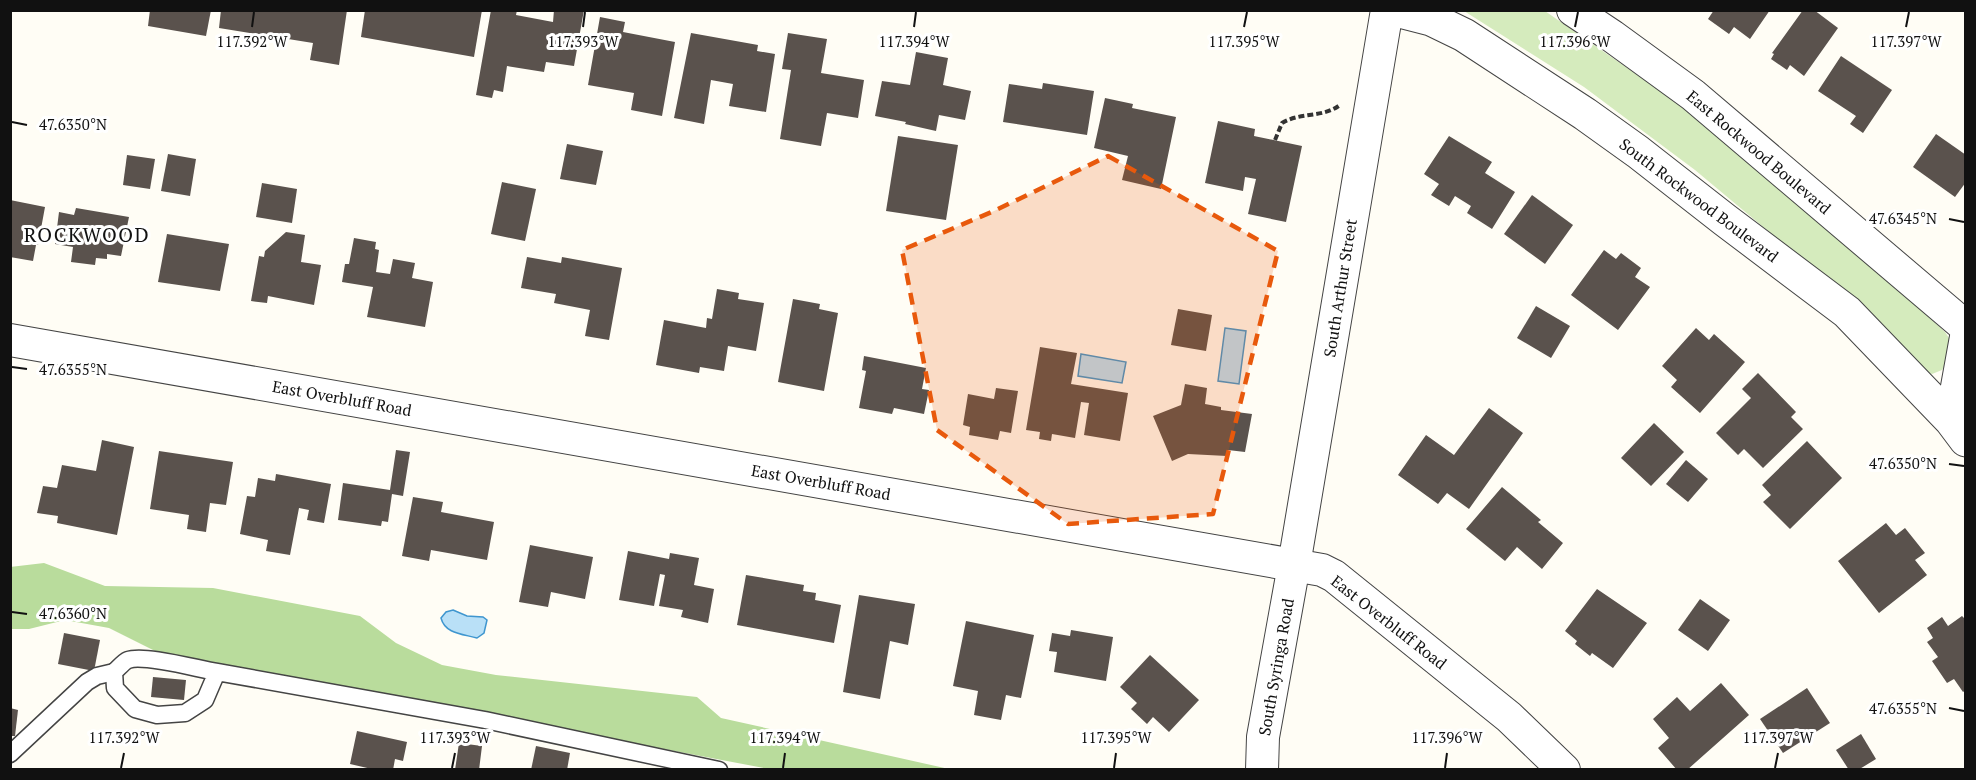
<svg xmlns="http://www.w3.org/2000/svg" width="1976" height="780" font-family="'PT Serif',serif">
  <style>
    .green { fill: #d5ebbd }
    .forest { fill: #b9dc9c }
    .water { fill: #b9e0f7; stroke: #3f96cf; stroke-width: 1.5 }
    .building { fill: #5a524d }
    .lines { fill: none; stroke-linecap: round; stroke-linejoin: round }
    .service-casing { stroke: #444; stroke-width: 19 }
    .minor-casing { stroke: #444; stroke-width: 34 }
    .tertiary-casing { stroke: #444; stroke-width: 35 }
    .path { stroke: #333; stroke-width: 4; stroke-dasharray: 6 3; stroke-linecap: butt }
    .service { stroke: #fff; stroke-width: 16 }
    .minor { stroke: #fff; stroke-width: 32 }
    .tertiary { stroke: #fff; stroke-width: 33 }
    .marked { fill: #e8590c; fill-opacity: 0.2; stroke: #e8590c; stroke-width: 4.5; stroke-dasharray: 12 8; stroke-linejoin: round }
    .ticks { fill: none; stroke: #111; stroke-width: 2 }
    .labels { text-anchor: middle; stroke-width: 6; stroke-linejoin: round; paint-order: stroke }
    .street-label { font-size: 16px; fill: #111; stroke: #fff }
    .quarter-label { font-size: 20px; letter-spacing: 1.5px; fill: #111; stroke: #fff }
    .ticks-label { font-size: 15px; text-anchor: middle; fill: #111; stroke: #fff; stroke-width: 6; stroke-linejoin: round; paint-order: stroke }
  </style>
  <rect width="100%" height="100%" fill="#fffdf5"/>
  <polygon class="green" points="1464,11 1545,11 1669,97 1728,142 1888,278 1945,332 1951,341 1948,361 1942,370 1932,374 1922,371 1823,277 1695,170 1584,87"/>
  <polygon class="forest" points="44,563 105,586 213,588 360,616 396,643 442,665 496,675 697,697 721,718 949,769 769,769 159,653 109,628 65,620 29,629 11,629 10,567"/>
  <g class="water">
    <polygon points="1225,328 1246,331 1239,384 1218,381"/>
    <polygon points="1081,354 1126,362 1122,383 1078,376"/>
    <path d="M453,610l14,6 16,1 4,3 -3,13 -7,5c-14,-4 -32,-4 -36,-20l5,-6z"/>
  </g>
  <g class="building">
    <polygon points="150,10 211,10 206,36 148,26"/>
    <polygon points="221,10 347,10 339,65 310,60 313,43 219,28"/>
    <polygon points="365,10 482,10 474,57 361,37"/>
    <polygon points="491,10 517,10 516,15 553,22 554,10 584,10 574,66 546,62 544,72 507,66 503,92 494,90 492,98 476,95"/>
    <polygon points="1714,10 1770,10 1750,39 1734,27 1729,34 1708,19"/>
    <polygon points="1803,10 1814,10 1838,28 1804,76 1790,65 1787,70 1771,59 1774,54 1772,53"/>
    <polygon points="600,17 625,22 623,32 675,42 662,116 631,110 634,93 588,85"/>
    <polygon points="691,33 758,45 757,51 775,54 766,112 729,106 733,84 711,80 704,124 674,118"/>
    <polygon points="788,33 827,39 821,73 864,80 858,118 827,113 821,146 780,139 791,70 782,69"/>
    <polygon points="916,52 948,58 943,85 971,91 965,120 939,115 936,131 905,124 906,122 875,116 882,81 910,85"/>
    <polygon points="1841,56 1892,90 1863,133 1850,124 1856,116 1818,91"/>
    <polygon points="1043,83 1094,91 1087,135 1003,122 1009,84 1042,89"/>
    <polygon points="1105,98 1133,104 1132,108 1176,117 1161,189 1122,180 1128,156 1094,148"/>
    <polygon points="1218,121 1255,129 1254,136 1302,146 1286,222 1248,214 1256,179 1245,177 1243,191 1205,183"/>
    <polygon points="1936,134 1966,155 1966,182 1955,197 1913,167"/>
    <polygon points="898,136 958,145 946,220 886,211"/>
    <polygon points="1449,136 1492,162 1485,173 1515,192 1492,229 1467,213 1471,206 1455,196 1449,206 1431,195 1439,184 1424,174"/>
    <polygon points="567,144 603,151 596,185 560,179"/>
    <polygon points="168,154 196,159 190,196 161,191"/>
    <polygon points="127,155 155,159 150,189 123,185"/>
    <polygon points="502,182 536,189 525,241 491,234"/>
    <polygon points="262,183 297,189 292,223 256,217"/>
    <polygon points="1532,195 1573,225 1545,264 1504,234"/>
    <polygon points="10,200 45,207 38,245 36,245 33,261 10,257"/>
    <polygon points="76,208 129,217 121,256 107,254 107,259 96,258 95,265 71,262 73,247 55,244 59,212 74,215"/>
    <polygon points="286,232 305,235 301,262 321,265 314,305 268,296 267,303 251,301 259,256 264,257 265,251"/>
    <polygon points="167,234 229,244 220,291 158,282"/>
    <polygon points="354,238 376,242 375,249 379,250 376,272 390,274 393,259 415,263 412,278 433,282 425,327 367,317 373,287 342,282 345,264 349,264"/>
    <polygon points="1604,250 1616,259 1621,253 1641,268 1635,277 1650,287 1618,330 1571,295"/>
    <polygon points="527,257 561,263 562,257 622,268 609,340 585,336 590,310 554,303 556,294 521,288"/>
    <polygon points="717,289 739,293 738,299 764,303 756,351 728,346 724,371 700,367 699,373 656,365 664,320 706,328 707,318 712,319"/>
    <polygon points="793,299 820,304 819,309 838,313 824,391 778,382"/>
    <polygon points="1536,306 1570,326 1551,358 1517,338"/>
    <polygon points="1178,309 1212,315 1206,351 1171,345"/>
    <polygon points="1696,328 1709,340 1714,334 1745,362 1700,413 1671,387 1677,380 1662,366"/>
    <polygon points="1040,347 1077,353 1071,384 1128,393 1120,441 1084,435 1089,403 1081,402 1075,438 1052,434 1051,441 1039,439 1040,432 1026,430"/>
    <polygon points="864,356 926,368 922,389 929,390 924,414 894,408 892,414 859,408 866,371 862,370"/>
    <polygon points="1758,373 1796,412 1791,417 1803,429 1763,468 1744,449 1738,455 1716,433 1751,398 1742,389"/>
    <polygon points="1185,384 1207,388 1205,404 1221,407 1221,410 1252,414 1245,452 1228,450 1227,456 1188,454 1172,461 1153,416 1181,405"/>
    <polygon points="996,388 1018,391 1011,433 1000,431 998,440 969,435 970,427 963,425 968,394 994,399"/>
    <polygon points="1489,408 1523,433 1469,509 1447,493 1438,504 1398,475 1426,435 1454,455"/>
    <polygon points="1654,423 1684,452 1651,486 1621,458"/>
    <polygon points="102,440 134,447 117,535 57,523 58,516 37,513 43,486 57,488 62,465 96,471"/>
    <polygon points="1807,441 1842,478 1790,529 1763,502 1771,495 1762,485"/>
    <polygon points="396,450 410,452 403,496 392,494 388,522 382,521 381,526 338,520 343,483 390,490"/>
    <polygon points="159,451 233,462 226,505 210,503 206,532 187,529 189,515 150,509"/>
    <polygon points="1686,460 1708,479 1688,502 1666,484"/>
    <polygon points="276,474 331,484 324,523 307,520 309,510 299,508 290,555 266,551 268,540 240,534 247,496 255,497 258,478 275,481"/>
    <polygon points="1502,487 1541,520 1538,522 1563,543 1542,569 1517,547 1505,561 1466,529"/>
    <polygon points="413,497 443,502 441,512 494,522 487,560 431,550 429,561 402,556"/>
    <polygon points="1886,523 1896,535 1905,528 1925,553 1915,560 1927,575 1879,613 1838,561"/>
    <polygon points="530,545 593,557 585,599 551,592 548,607 519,602"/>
    <polygon points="628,551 669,559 670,553 699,558 694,585 714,589 708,623 681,617 683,610 659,606 665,575 660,574 654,606 619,600"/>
    <polygon points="746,575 804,585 803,591 816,593 815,600 841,605 834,643 737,625"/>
    <polygon points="1597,589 1647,623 1613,668 1592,653 1590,656 1575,644 1577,641 1565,631"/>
    <polygon points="859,595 915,604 908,645 890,641 880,699 843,692"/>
    <polygon points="1700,599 1730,620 1708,651 1678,630"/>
    <polygon points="1962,616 1966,620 1966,690 1963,692 1954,679 1947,683 1932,661 1938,657 1927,642 1933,638 1927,628 1942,617 1948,626"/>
    <polygon points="966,621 1034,635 1021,698 1006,695 1001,720 974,715 978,691 953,686"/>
    <polygon points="1071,630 1113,637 1106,681 1054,672 1057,652 1049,651 1052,633 1070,636"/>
    <polygon points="64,633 100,640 94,671 58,664"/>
    <polygon points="1150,655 1199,700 1169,732 1153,717 1147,724 1131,709 1137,703 1120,687"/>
    <polygon points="153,677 186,680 184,700 151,697"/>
    <polygon points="1721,683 1749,715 1687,770 1677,770 1658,748 1669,738 1653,719 1677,697 1690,711"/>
    <polygon points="1807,688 1830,723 1783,753 1760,719"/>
    <polygon points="10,708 18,710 15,736 10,736"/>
    <polygon points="357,731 407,742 403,761 395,759 393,770 376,770 350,764"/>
    <polygon points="1861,734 1876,759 1858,770 1849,770 1836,750"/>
    <polygon points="459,743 482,746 479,770 455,770"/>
    <polygon points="536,746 570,753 567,770 531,770"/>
  </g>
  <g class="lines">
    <defs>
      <g id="service">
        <path d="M217,672l-12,28 -20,13 -28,2 -22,-6 -20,-21 -1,-16c4,-3 9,-10 14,-12 16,-6 70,9 89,12l268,48 234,50"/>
        <polyline points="10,754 87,682 97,676 114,672"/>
      </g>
      <g id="minor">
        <polyline points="1573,10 1612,36 1693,95 1966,327"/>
        <polyline points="10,340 1322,570 1334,576 1509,717 1564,770"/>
        <polyline points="1951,420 1966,337"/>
        <polyline points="1262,770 1263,737 1294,565 1387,10"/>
      </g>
      <polyline id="tertiary" points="1396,10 1431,19 1464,35 1585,114 1638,152 1725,220 1847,312 1951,420 1966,440"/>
    </defs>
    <use href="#service" class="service-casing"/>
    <use href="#minor" class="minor-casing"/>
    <use href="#tertiary" class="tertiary-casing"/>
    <path class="path" d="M1275,140l7,-17c18,-11 41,-5 58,-18"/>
    <use href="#service" class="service"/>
    <use href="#minor" class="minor"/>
    <use href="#tertiary" class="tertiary"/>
  </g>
  <path class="marked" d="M1108,156l170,95 -65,263 -145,10 -131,-94 -35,-180 92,-39z"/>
  <path class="ticks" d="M252,27l2,-15M583,27l2,-15M914,27l2,-15M1244,27l3,-15M1575,27l3,-15M1906,27l3,-15M12,122l15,3M1949,219l15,3M12,367l15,2M1949,464l15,2M12,612l15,2M1949,708l15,3M121,768l3,-15M452,768l3,-15M783,768l2,-15M1114,768l2,-15M1445,768l2,-15M1775,768l3,-15"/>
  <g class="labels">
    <g class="street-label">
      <text transform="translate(1759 152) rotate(40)" y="6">East Rockwood Boulevard</text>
      <text transform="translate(1699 200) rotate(37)" y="6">South Rockwood Boulevard</text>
      <text transform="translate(1340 288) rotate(-81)" y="6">South Arthur Street</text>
      <text transform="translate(342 398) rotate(10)" y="6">East Overbluff Road</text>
      <text transform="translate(821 482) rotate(10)" y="6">East Overbluff Road</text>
      <text transform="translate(1389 622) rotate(38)" y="6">East Overbluff Road</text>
      <text transform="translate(1276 667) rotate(-80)" y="6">South Syringa Road</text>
    </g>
    <g class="quarter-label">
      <text x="87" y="242">ROCKWOOD</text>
    </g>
  </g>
  <g class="ticks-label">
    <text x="583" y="47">117.393°W</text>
    <text x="914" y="47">117.394°W</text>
    <text x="252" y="47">117.392°W</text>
    <text x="1244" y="47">117.395°W</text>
    <text x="1575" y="47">117.396°W</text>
    <text x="1906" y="47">117.397°W</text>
    <text x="73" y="130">47.6350°N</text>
    <text x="1903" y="224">47.6345°N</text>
    <text x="73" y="375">47.6355°N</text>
    <text x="1903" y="469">47.6350°N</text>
    <text x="73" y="619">47.6360°N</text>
    <text x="1903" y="714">47.6355°N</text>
    <text x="124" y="743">117.392°W</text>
    <text x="455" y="743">117.393°W</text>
    <text x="785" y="743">117.394°W</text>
    <text x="1116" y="743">117.395°W</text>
    <text x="1447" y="743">117.396°W</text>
    <text x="1778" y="743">117.397°W</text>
  </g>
  <rect width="1976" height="780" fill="none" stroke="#111111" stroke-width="24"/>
</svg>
